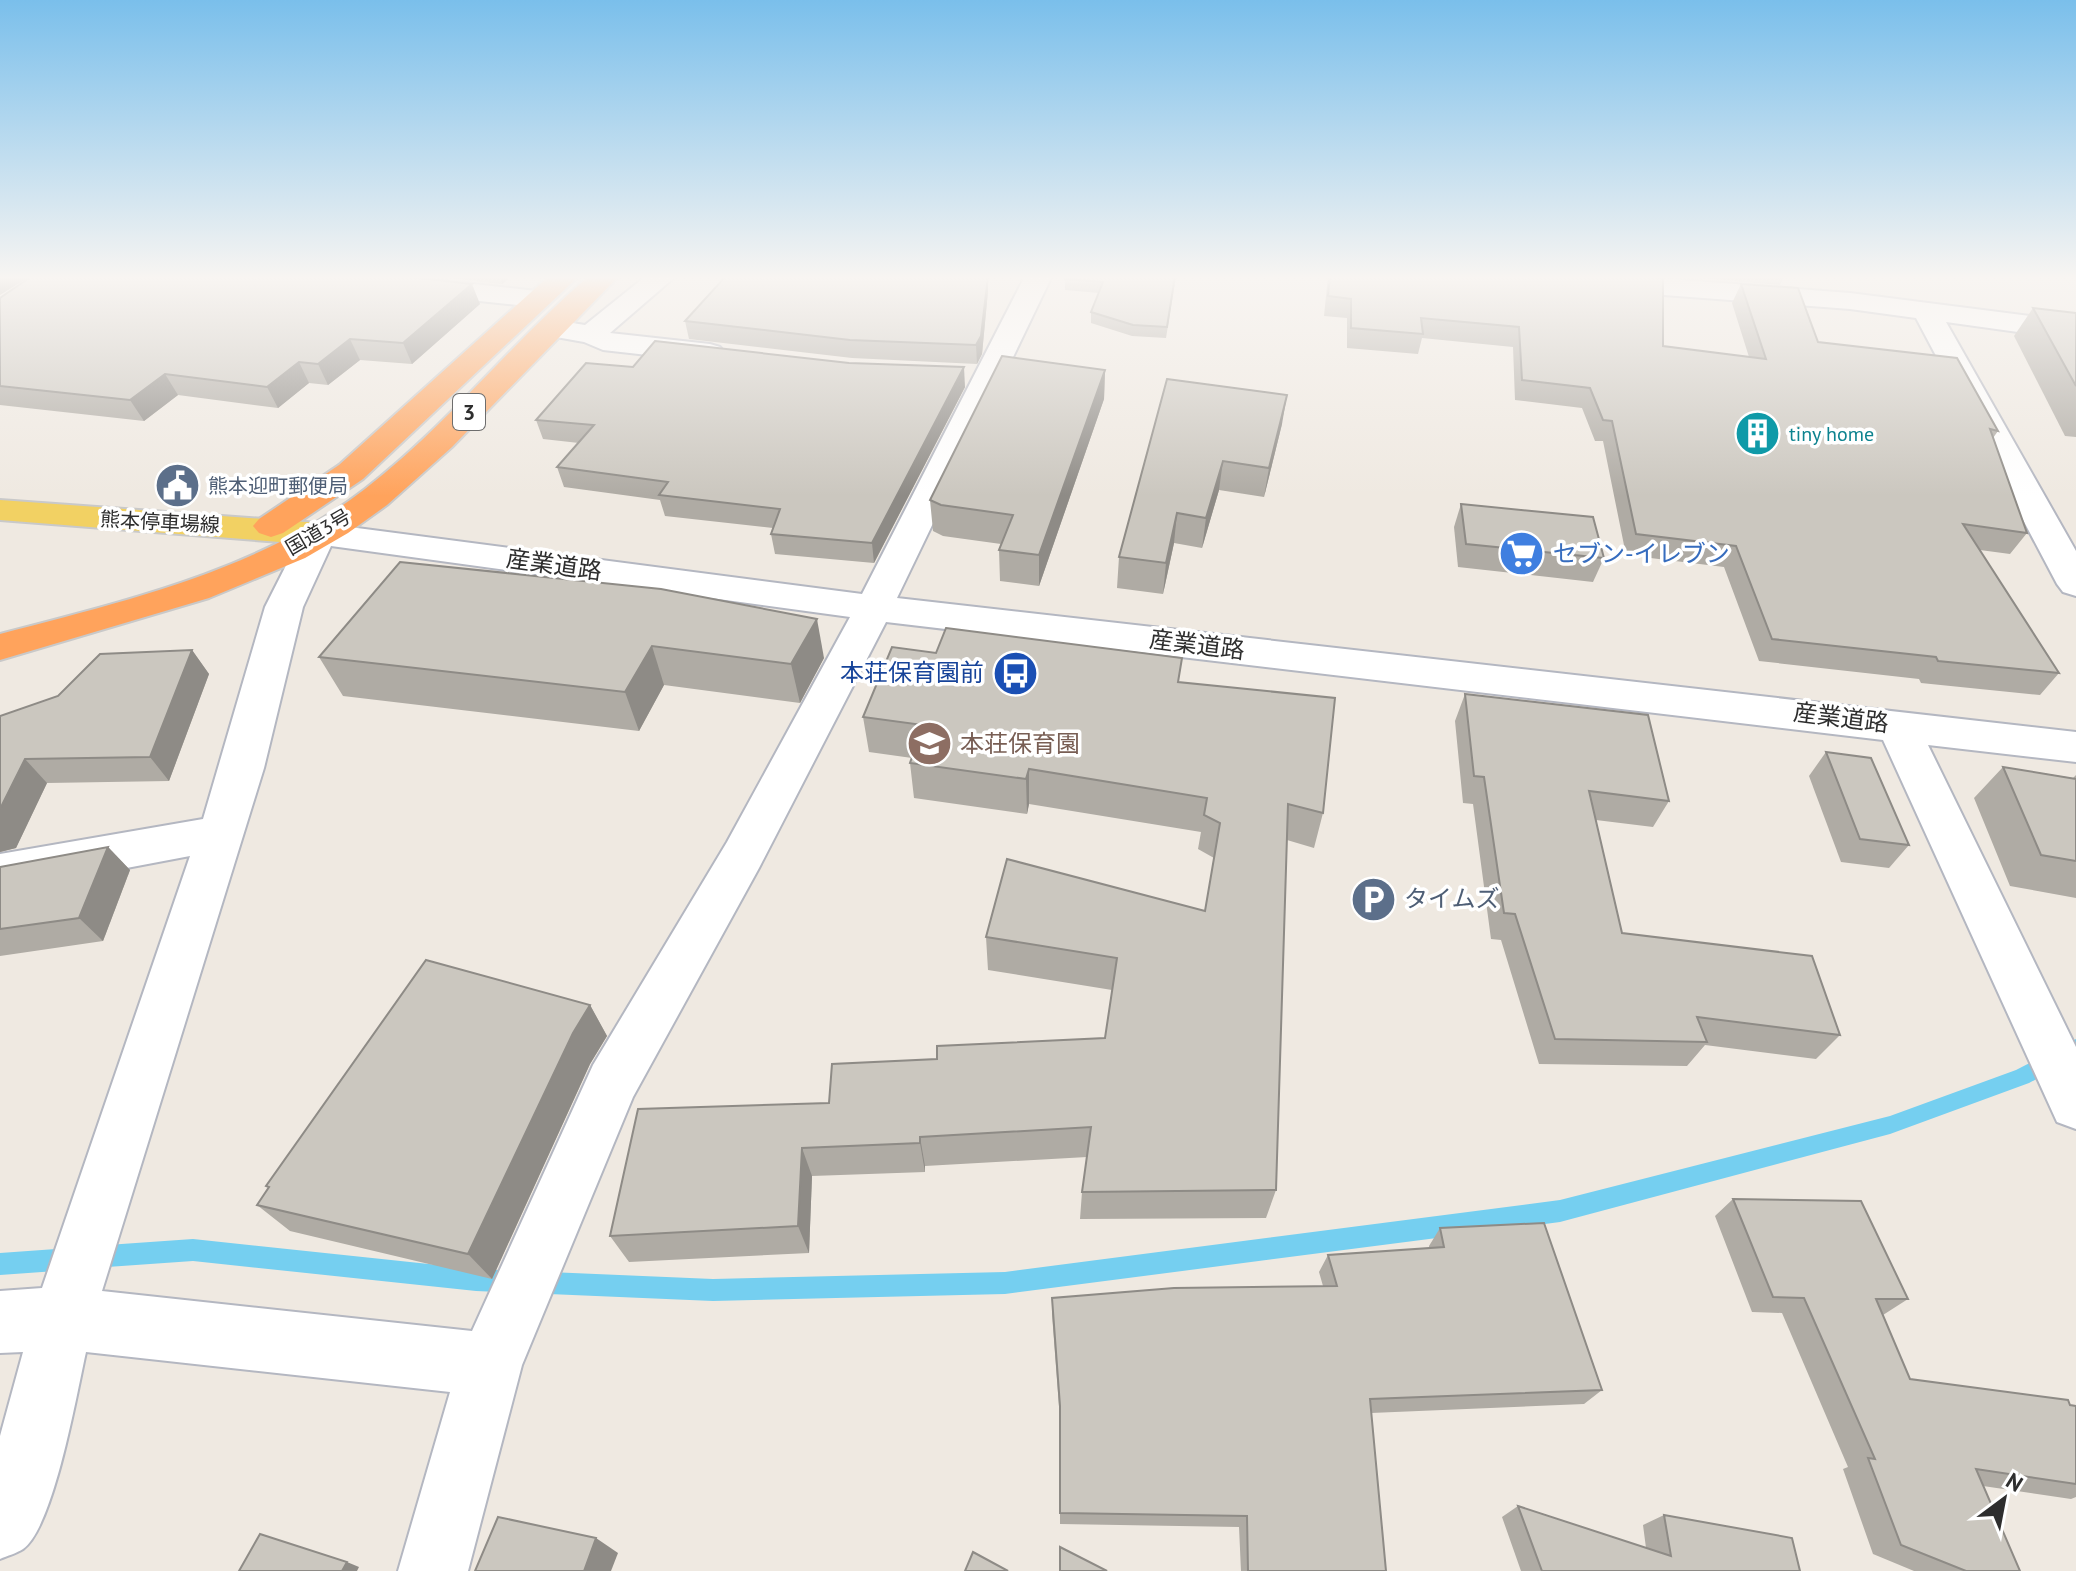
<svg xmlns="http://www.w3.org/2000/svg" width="2076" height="1571" font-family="'PT Sans','Noto Sans JP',sans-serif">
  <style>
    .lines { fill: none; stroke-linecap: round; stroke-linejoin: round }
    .stream { fill: #75cff0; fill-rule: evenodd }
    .minor-casing { stroke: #b4b7c1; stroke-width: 4 }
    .major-casing { stroke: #c9c9c9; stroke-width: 4 }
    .highway-casing { stroke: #c9c9c9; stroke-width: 4 }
    .minor { fill: #fff; fill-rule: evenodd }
    .major { fill: #f2d163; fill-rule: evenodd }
    .highway { fill: #ffa35c; fill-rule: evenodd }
    .wall { fill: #afaba4 }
    .shaded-wall { fill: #8e8b86 }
    .building { fill: #cbc7bf; stroke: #8e8b86; stroke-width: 2 }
    .labels { text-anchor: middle; stroke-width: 7; stroke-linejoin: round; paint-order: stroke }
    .far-culture-label { font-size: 20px; fill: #0d838f; stroke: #fff; text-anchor: start }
    .far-service-label { font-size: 20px; fill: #4e5e75; stroke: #fff; text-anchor: start }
    .far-street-label { font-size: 20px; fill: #2e2e2e; stroke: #fff }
    .shield { fill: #fff; stroke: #6d6d6d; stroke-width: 2 }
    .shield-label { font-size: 22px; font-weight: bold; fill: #2e2e2e }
    .shop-label { font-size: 24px; fill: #366cbe; stroke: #fff; text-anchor: start }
    .street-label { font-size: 24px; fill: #2e2e2e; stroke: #fff }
    .transit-label { font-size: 24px; fill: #164399; stroke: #fff; text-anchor: end }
    .education-label { font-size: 24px; fill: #785e54; stroke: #fff; text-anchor: start }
    .service-label { font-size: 24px; fill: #4e5e75; stroke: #fff; text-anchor: start }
  </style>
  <rect width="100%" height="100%" fill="#efe9e1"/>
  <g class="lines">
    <g class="stream">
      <polygon points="2076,1039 2076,1058 2029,1083 1890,1134 1560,1222 1005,1294 713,1301 476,1291 193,1261 93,1268 85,1265 82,1257 85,1249 93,1246 193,1239 476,1269 713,1279 1005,1272 1560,1200 1890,1116 2016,1070"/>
      <polygon points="70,1248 78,1251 81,1259 78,1267 70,1270 0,1275 0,1253"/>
    </g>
    <defs>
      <g id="minor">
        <polygon points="306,276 400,276 537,291 547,293 551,299 547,305 537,307 319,284 310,282"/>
        <polygon points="646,276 676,276 610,333 710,344 720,347 725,353 720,359 710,362 603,350 584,342 556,337 552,331 556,325 566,322 585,325"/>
        <path d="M1025,276h27l-155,322 1179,134v30l-148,-17 148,302v82l-19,-7 -174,-382 -997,-118 -127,246 -126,229 -111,268 -54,206h-70l52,-179 -364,-40c-9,40 -32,175 -63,197 -6,4 -16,7 -23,10v-123l23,-84 -23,1v-62l42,-3 148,-432 -190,36v-38l203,-35 62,-212 41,-81 13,-3 543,71zM331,546l519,71 -123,225 -134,223 -121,266 -370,-40 162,-523 39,-161z"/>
        <polygon points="1506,276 1632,276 1850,293 2076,322 2076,340 1946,322 2076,551 2076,596 2063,592 2057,584 1916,318 1850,309 1519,284 1510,282"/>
      </g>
      <polygon id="major" points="0,500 319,523 332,526 337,534 332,542 319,545 0,520"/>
      <g id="highway">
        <polygon points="549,276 579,276 363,479 283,533 271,537 259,533 253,526 259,519 339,465"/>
        <path d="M589,276h30l-167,171 -65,58 -39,28 -43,25 -96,40 -209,62v-26c125,-33 261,-64 365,-145 82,-63 146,-146 224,-213z"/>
      </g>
    </defs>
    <use href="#minor" class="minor-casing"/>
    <use href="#major" class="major-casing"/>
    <use href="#highway" class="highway-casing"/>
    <use href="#minor" class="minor"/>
    <use href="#major" class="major"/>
    <use href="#highway" class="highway"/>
  </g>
  <g class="wall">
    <polygon points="432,276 511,276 502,284"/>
    <polygon points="1065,276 1176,276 1166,338 1132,336 1091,323 1091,312 1099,293 1065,290"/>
    <polygon points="1328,276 1645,276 1663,346 1749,357 1732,303 1741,284 1818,342 1998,431 1993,438 2027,533 2010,554 1980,550 2059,673 2040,695 1921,683 1919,679 1759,661 1724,567 1626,555 1603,441 1595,441 1582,408 1515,400 1513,347 1422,338 1418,354 1347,348 1347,318 1324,316"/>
    <polygon points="1679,276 1784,276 1780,285"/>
    <polygon points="988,291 982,354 977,364 852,358 689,339 685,321"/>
    <polygon points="0,298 480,304 412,364 360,360 328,385 309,383 278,408 178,395 144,421 0,405"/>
    <polygon points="2033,308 2076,313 2076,437 2065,436 2014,336"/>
    <polygon points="633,367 965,387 874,563 775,554 771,534 773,528 665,516 660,500 564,487 557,467 579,443 543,439 536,420"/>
    <polygon points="1105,370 1104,399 1039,586 1000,581 999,550 1001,544 943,536 933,531 930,500"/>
    <polygon points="1167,379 1282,424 1264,497 1219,490 1202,548 1174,543 1163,594 1117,588 1119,557"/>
    <polygon points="1461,504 1604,558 1593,582 1458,567 1454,527"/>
    <polygon points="400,562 824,658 800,703 664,685 639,731 343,696 319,657"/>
    <polygon points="192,650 209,674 169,781 47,783 16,848 0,852 0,716"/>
    <polygon points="1179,682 1323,813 1314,848 1287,840 1276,1190 1266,1218 1080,1219 1082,1192 1087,1157 925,1166 925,1172 812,1176 809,1253 629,1262 610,1236 829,1103 937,1059 1105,1038 1112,990 988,970 986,937 1205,910 1214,858 1198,849 1201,832 1029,804 1027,814 914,798 910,763 912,758 869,752 863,717"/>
    <polygon points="1465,694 1669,801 1653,827 1596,820 1622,933 1840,1035 1816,1059 1705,1045 1687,1066 1539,1064 1501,940 1491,939 1473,804 1463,803 1455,721"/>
    <polygon points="1826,752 1909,845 1889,868 1841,862 1809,776"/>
    <polygon points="2003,767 2073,778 2076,775 2076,898 2010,886 1974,798"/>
    <polygon points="108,847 130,870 103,941 0,956 0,867"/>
    <polygon points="590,1005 607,1036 590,1064 492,1279 290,1231 257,1205 269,1188 266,1186"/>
    <polygon points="1733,1199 1908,1299 1883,1315 1910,1379 2076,1406 2076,1497 2071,1499 1983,1486 2020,1571 1914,1571 1873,1554 1843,1469 1848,1467 1782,1313 1752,1312 1715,1216"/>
    <polygon points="1440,1228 1602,1390 1584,1404 1371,1413 1386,1571 1241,1571 1239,1527 1060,1524 1060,1420 1052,1314 1052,1298 1323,1286 1319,1272 1328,1255 1429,1248 1429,1246"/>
    <polygon points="1518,1506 1646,1548 1643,1525 1664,1515 1800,1571 1521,1571 1502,1517"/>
  </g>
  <g class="shaded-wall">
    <polygon points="0,276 31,276 0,295"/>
    <polygon points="500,276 511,276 502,284"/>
    <polygon points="988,276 988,291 982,354 977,364 976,345"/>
    <polygon points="472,284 480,304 412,364 403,343"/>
    <polygon points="350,339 360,360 328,385 318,364"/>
    <polygon points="299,362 309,383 278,408 267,387"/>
    <polygon points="964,367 965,387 874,563 872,543"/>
    <polygon points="1105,370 1104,399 1039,586 1039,555"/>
    <polygon points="165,374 178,395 144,421 130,400"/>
    <polygon points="1287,395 1282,424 1264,497 1269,468"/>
    <polygon points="1223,461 1219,490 1202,548 1206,518"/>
    <polygon points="1177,513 1174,543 1163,594 1166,563"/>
    <polygon points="817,619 824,658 800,703 791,664"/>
    <polygon points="652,646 664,685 639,731 625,692"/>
    <polygon points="192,650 209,674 169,781 150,757"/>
    <polygon points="25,759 47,783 16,848 0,852 0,809"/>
    <polygon points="1029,769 1029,804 1027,814 1026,779"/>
    <polygon points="108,847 130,870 103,941 79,918"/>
    <polygon points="590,1005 607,1036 590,1064 492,1279 468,1254 573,1033"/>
    <polygon points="920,1137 925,1166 925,1172 920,1143"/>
    <polygon points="802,1148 812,1176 809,1253 798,1226"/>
    <polygon points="596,1538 618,1553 611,1571 584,1571"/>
    <polygon points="347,1562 359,1567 357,1571 342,1571"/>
  </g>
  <g class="building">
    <polygon points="32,276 400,276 472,284 403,343 350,339 318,364 299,362 267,387 165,374 130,400 0,386 0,298"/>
    <polygon points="726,276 988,276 981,336 976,345 850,340 685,321"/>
    <polygon points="1065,276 1175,276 1167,327 1133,325 1091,312 1103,282 1065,279"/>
    <polygon points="1330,276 1645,276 1663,278 1663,346 1766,359 1741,284 1798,288 1818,342 1957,358 1998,431 1990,429 2027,533 1963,524 2059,673 1938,661 1936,657 1772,639 1736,546 1636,534 1612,421 1603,420 1590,388 1522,380 1519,327 1421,318 1423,334 1351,328 1351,299 1328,296"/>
    <polygon points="2033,308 2076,313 2076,386"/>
    <polygon points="655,341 849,363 964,367 872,543 771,534 780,509 659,495 668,482 557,467 594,425 536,420 586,363 633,367"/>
    <polygon points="1002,356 1105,370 1039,555 999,550 1013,515 941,505 930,500"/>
    <polygon points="1167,379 1287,395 1269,468 1223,461 1206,518 1177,513 1166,563 1119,557"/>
    <polygon points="1461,504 1593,517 1604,558 1466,544"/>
    <polygon points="400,562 661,589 817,619 791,664 652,646 625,692 319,657"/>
    <polygon points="946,628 1182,658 1178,682 1335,698 1323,813 1288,804 1276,1190 1082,1192 1091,1127 920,1137 920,1143 802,1148 798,1226 610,1236 638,1109 829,1103 832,1064 937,1059 937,1046 1105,1038 1117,958 986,937 1007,859 1205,911 1220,823 1204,815 1207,798 1029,769 1026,779 910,763 923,725 863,717 892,647 936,653"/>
    <polygon points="192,650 150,757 25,759 0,809 0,716 58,696 100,654"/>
    <polygon points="1465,694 1648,715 1669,801 1589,791 1622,933 1812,956 1840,1035 1697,1017 1707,1042 1555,1039 1515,914 1504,913 1484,777 1474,776"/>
    <polygon points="1826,752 1871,758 1909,845 1860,839"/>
    <polygon points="2003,767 2076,779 2076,861 2041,855"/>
    <polygon points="108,847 79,918 0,929 0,867"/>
    <polygon points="426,960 590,1005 573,1033 468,1254 257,1205 269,1187 266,1186"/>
    <polygon points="1733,1199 1861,1201 1908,1299 1876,1299 1910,1379 2068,1400 2070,1405 2076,1406 2076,1484 1976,1469 2020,1571 1966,1571 1901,1545 1868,1458 1875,1459 1804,1298 1773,1297"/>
    <polygon points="1544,1223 1602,1390 1370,1399 1386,1571 1248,1571 1247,1516 1060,1513 1060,1406 1052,1298 1174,1288 1337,1286 1328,1255 1444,1247 1440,1228"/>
    <polygon points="1518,1506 1671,1556 1664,1515 1792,1538 1800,1571 1542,1571"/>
    <polygon points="498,1517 596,1538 584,1571 475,1571"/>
    <polygon points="260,1534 347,1562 342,1571 239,1571"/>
    <polygon points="1060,1547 1107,1571 1060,1571"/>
    <polygon points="973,1552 1008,1571 965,1571"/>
  </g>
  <linearGradient id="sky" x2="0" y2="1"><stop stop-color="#7abfeb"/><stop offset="0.56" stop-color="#f8f5f2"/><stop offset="1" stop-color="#f8f5f2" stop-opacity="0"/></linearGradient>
  <rect width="2076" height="496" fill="url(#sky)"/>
  <defs>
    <symbol id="building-disc" viewBox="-11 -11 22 22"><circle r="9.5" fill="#0f9aa8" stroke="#fff"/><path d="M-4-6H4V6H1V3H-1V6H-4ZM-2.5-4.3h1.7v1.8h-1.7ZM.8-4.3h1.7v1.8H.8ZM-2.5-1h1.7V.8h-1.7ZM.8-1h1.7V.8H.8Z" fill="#fff"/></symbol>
    <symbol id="civic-disc" viewBox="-11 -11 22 22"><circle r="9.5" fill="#5c6f8a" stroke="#fff"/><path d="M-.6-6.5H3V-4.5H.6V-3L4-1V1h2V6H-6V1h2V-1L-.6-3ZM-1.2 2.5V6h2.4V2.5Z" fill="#fff"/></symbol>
    <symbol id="supermarket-disc" viewBox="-11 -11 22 22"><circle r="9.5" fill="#3f7fe0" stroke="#fff"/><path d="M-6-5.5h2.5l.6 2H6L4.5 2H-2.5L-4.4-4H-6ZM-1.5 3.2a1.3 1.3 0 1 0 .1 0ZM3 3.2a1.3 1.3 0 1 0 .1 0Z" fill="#fff"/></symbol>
    <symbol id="bus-disc" viewBox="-11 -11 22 22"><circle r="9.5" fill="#1a4fb4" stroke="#fff"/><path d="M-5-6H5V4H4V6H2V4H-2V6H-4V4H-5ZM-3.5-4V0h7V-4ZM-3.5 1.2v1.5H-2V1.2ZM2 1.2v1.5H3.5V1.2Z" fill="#fff"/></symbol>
    <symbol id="school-disc" viewBox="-11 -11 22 22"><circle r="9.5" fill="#8d6e63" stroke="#fff"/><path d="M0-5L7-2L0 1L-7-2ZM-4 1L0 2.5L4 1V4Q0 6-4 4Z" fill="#fff"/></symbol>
    <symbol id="parking-disc" viewBox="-11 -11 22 22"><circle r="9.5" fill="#5c6f8a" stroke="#fff"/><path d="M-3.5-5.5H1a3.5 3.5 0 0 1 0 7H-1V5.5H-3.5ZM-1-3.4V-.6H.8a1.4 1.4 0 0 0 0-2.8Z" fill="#fff"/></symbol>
  </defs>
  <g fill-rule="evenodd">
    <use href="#building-disc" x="1732" y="408" width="51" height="51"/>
    <use href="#civic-disc" x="152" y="460" width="51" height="51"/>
    <use href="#supermarket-disc" x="1496" y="528" width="51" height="51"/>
    <use href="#bus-disc" x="990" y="648" width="51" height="51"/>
    <use href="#school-disc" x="904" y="718" width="51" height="51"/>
    <use href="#parking-disc" x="1348" y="874" width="51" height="51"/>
  </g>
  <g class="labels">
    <g class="far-culture-label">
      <text x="1789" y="441">tiny home</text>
    </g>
    <g class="far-service-label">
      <text x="208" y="493">熊本迎町郵便局</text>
    </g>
    <g class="far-street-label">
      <text transform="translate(160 522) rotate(3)" y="7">熊本停車場線</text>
      <text transform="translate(318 532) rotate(-30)" y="7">国道3号</text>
    </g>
    <rect class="shield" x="453" y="394" width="32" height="36" rx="6"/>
    <g class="shield-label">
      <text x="469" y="420">3</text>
    </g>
    <g class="shop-label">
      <text x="1553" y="562">セブン-イレブン</text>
    </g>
    <g class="street-label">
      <text transform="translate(554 565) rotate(8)" y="8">産業道路</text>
      <text transform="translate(1197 645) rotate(7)" y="8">産業道路</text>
      <text transform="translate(1841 718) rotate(7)" y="8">産業道路</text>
    </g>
    <g class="transit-label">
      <text x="984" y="681">本荘保育園前</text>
    </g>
    <g class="education-label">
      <text x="960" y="752">本荘保育園</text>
    </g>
    <g class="service-label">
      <text x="1404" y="907">タイムズ</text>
    </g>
  </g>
  <g transform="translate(2004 1499) rotate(32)" stroke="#ffffff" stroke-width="6" paint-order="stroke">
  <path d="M0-6L14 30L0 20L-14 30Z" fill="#2e2e2e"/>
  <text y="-12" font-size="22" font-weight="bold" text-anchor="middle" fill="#2e2e2e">N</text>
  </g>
</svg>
